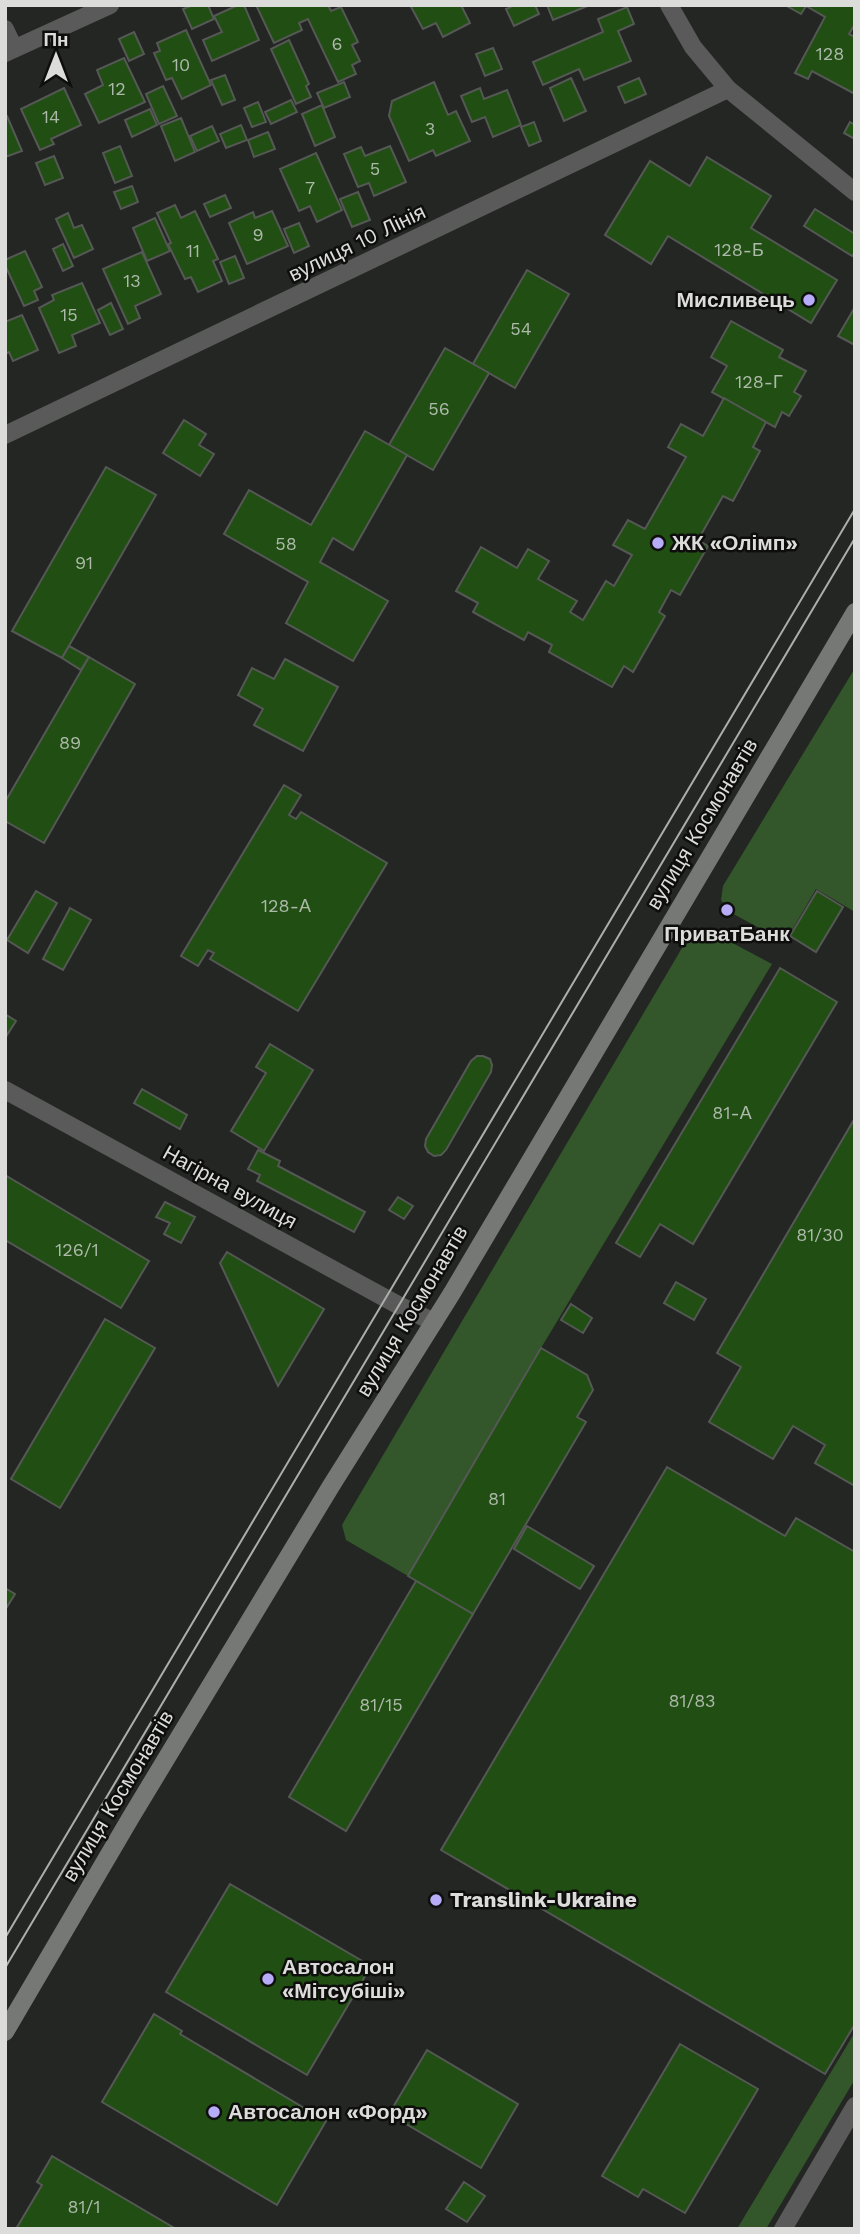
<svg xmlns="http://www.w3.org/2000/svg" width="860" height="2234" font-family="'Work Sans',sans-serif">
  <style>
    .green { fill: #33572b }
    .building { fill: #204e13; stroke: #555855; stroke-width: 2 }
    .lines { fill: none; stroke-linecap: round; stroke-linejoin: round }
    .street { stroke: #595a59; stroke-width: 18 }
    .secondary { stroke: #767875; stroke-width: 18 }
    .tram { stroke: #acaeab; stroke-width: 2 }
    .poi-dot { fill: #b6acf8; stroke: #0e0f0d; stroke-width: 2.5 }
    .labels { text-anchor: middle; stroke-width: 5; stroke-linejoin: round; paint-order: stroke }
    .number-label { font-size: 18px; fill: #adb9a9 }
    .street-label { font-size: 21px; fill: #dcdddb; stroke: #0e0f0d }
    .poi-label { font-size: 21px; font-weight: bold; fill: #dcdddb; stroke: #0e0f0d; text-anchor: start }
  </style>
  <rect width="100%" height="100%" fill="#242623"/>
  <g class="green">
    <polygon points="855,668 855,912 816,889 785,942 728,911 721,900 723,886"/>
    <polygon points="701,931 710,931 772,964 541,1348 408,1576 346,1540 342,1525 346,1518 682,948 691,935"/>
    <polygon points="855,2032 855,2079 766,2229 737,2229"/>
  </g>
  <g class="building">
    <polygon points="193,5 208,5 214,19 192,29 183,9"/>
    <polygon points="238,5 244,5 259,40 212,61 203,40 222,32 214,16"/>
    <polygon points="256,5 328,5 331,11 341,7 358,42 352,45 360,61 352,65 356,74 338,82 308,19 299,23 302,30 274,43"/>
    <polygon points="410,5 461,5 470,23 443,37 436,23 423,29"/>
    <polygon points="515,5 535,5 539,14 514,26 506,9"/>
    <polygon points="547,5 590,5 553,20"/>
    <polygon points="785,5 855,5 855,24 849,34 855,37 855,94 812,71 808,79 795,73 825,17 806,6 801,14"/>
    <polygon points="627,7 634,24 618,31 631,61 584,80 579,69 543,85 533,62 603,32 598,19"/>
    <polygon points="186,30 211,85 182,99 172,78 166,80 154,53 160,51 157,43"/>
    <polygon points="134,32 144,54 129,61 119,39"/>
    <polygon points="289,40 309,84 306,86 311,97 296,104 271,49"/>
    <polygon points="493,48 502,69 485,76 476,54"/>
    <polygon points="124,58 145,102 99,123 85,94 103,85 97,70"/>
    <polygon points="225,75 235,100 222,105 211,80"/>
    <polygon points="571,78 586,111 564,121 550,88"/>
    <polygon points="639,78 646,94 625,103 618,87"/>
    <polygon points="344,82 350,97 324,108 317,93"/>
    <polygon points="434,82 448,115 456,111 470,141 436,156 433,150 409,161 389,116 392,101"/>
    <polygon points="163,86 177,116 159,124 146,94"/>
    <polygon points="64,88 81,125 51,139 54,144 40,150 21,109"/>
    <polygon points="480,88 484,99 507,90 521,125 493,137 485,117 472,122 461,96"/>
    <polygon points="291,100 297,112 271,124 265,112"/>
    <polygon points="258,102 266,122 252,127 244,108"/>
    <polygon points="322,105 335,137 315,146 302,114"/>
    <polygon points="150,109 157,125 132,137 125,120"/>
    <polygon points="7,116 22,151 5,157 5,117"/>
    <polygon points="181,118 195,152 175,161 161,126"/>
    <polygon points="534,122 541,141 529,146 521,127"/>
    <polygon points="850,122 855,125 855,139 844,133"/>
    <polygon points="241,125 247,140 226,148 220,134"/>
    <polygon points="212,126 219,141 197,151 190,136"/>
    <polygon points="268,132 275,149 254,157 248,140"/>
    <polygon points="120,146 132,176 115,183 103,153"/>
    <polygon points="390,146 406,182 374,196 369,183 358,187 344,154 361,147 365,156"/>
    <polygon points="316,153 342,210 317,222 310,206 299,211 280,169"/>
    <polygon points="54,156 63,178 45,185 36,163"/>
    <polygon points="707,157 771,196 751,228 837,280 811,323 668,236 651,264 605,235 650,161 690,186"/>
    <polygon points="132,186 138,202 121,209 114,192"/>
    <polygon points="358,192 370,220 352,227 340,199"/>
    <polygon points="225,195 231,208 210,217 204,204"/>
    <polygon points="175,205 181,218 195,211 218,259 213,261 222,281 198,292 191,277 185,279 168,244 171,243 157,213"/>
    <polygon points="815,209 855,234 855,252 852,256 804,226"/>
    <polygon points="272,211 288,246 247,264 229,223 253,212 255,218"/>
    <polygon points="68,213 74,228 82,225 93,249 74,258 56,219"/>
    <polygon points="155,218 170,251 147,261 133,228"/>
    <polygon points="299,223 309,246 294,253 284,229"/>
    <polygon points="63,244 73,266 63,271 53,249"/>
    <polygon points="25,251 42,287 34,291 38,300 24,306 5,265 5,260"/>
    <polygon points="142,252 161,294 135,306 140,318 128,324 103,269"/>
    <polygon points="235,256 244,278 229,284 220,262"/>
    <polygon points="527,270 569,294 515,388 473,364"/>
    <polygon points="82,283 100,323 72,335 76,346 59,353 39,308 54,300 52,295"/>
    <polygon points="111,303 123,329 110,335 98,310"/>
    <polygon points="855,307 855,345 838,336"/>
    <polygon points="22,315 38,350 13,361 9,352 5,354 5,322"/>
    <polygon points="731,321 783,350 779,357 806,371 794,392 801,396 789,416 782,412 775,427 712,392 727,366 711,357"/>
    <polygon points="445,348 489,373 433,470 389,445"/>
    <polygon points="724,398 766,422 753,447 760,451 733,501 723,496 698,540 708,546 680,595 671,590 659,612 665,616 633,672 624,666 612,687 549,652 552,645 528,632 524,640 473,612 478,603 456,591 481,547 517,568 528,549 549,561 538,579 577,601 570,612 583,620 606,581 614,586 632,555 613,545 628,520 645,529 686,457 668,447 681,424 703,436"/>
    <polygon points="184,420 206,434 199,445 214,454 200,476 163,453"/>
    <polygon points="365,431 407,455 353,550 333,538 320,562 388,601 353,661 286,623 308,582 224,534 249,490 311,525"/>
    <polygon points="106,467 156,495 62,658 12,631"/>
    <polygon points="69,646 89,657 81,670 62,658"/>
    <polygon points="89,657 135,684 44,843 5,821 5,802"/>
    <polygon points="285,659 338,687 303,751 254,725 263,709 238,695 252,668 274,679"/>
    <polygon points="284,785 301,795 289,815 296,819 301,812 387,863 298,1011 210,959 214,953 208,950 198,966 181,956"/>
    <polygon points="36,891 57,903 28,953 7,940"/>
    <polygon points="817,891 843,907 816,952 790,936"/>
    <polygon points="70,908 91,920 63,970 43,959"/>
    <polygon points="780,968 837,1002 693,1244 660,1224 640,1257 616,1243"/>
    <polygon points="5,1014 16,1021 5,1038"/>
    <polygon points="270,1044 313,1070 264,1151 231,1131 266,1073 256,1067"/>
    <polygon points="477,1056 483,1056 490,1059 492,1065 491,1072 446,1150 441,1155 434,1156 428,1152 425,1146 426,1139 471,1061"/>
    <polygon points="142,1089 187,1115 180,1129 134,1103"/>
    <polygon points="855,1118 855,1486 815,1463 825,1445 793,1426 773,1459 709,1422 741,1367 717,1353"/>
    <polygon points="258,1150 280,1161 278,1166 365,1212 354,1232 257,1181 260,1175 248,1169"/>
    <polygon points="5,1175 149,1261 121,1308 5,1240"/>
    <polygon points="398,1197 413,1206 404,1219 389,1210"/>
    <polygon points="165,1202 195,1217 181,1243 164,1234 170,1223 156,1217"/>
    <polygon points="227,1252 324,1309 278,1386 220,1263"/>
    <polygon points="676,1282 706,1299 694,1320 664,1303"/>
    <polygon points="571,1304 592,1318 583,1333 561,1320"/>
    <polygon points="105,1319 155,1348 60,1508 11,1479"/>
    <polygon points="541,1348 587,1375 593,1390 577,1417 586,1422 473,1614 408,1576"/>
    <polygon points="667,1467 785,1536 796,1518 855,1552 855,2024 825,2074 441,1850"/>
    <polygon points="527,1526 594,1566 580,1589 514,1549"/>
    <polygon points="416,1581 473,1614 346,1831 289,1797"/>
    <polygon points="5,1588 15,1594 5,1610"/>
    <polygon points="230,1884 371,1966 307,2075 166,1992"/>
    <polygon points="154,2014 182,2031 180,2034 326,2121 277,2205 102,2102"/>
    <polygon points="680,2044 758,2089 685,2213 643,2189 638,2197 602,2176"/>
    <polygon points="427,2050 518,2104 481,2168 389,2114"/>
    <polygon points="52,2156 176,2229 16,2229 42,2185 37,2182"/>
    <polygon points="464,2182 485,2196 467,2222 446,2209"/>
  </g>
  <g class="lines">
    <g class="street">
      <polyline points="669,5 693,47 728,89 855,192"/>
      <polyline points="5,29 14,48"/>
      <polyline points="5,53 110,5"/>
      <polyline points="5,435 728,89"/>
      <polyline points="5,1090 398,1305 434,1322"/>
      <polyline points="783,2229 855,2106"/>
    </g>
    <polyline class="secondary" points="5,2032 131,1817 331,1486 452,1293 855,612"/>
    <g class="tram">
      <polyline points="5,1938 855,509"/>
      <polyline points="5,1968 855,538"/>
    </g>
  </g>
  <g class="poi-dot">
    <circle cx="809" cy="300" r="7"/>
    <circle cx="658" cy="543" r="7"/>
    <circle cx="727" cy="910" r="7"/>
    <circle cx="436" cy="1900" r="7"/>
    <circle cx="268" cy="1979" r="7"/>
    <circle cx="214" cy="2112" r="7"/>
  </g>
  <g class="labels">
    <g class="number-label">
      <text x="337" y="50">6</text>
      <text x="830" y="60">128</text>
      <text x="181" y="71">10</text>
      <text x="117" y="95">12</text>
      <text x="51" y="123">14</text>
      <text x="430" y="135">3</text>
      <text x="375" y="175">5</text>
      <text x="310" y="194">7</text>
      <text x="258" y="241">9</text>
      <text x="739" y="256">128-Б</text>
      <text x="193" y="257">11</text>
      <text x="132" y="287">13</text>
      <text x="69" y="321">15</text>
      <text x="521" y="335">54</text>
      <text x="759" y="388">128-Г</text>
      <text x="439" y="415">56</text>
      <text x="286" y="550">58</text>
      <text x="84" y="569">91</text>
      <text x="70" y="749">89</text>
      <text x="286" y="912">128-А</text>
      <text x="732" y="1119">81-А</text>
      <text x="820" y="1241">81/30</text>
      <text x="77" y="1256">126/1</text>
      <text x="497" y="1505">81</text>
      <text x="692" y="1707">81/83</text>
      <text x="381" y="1711">81/15</text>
      <text x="84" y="2213">81/1</text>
    </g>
    <g class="street-label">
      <text transform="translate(357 243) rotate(-26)" y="7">вулиця 10 Лінія</text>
      <text transform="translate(702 824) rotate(-59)" y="7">вулиця Космонавтів</text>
      <text transform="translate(230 1187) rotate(29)" y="7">Нагірна вулиця</text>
      <text transform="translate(412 1311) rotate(-59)" y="7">вулиця Космонавтів</text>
      <text transform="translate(118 1796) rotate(-59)" y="7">вулиця Космонавтів</text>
    </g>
    <g class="poi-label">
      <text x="795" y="307" text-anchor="end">Мисливець</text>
      <text x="672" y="550">ЖК «Олімп»</text>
      <text x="727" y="941" text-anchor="middle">ПриватБанк</text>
      <text x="450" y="1907">Translink-Ukraine</text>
      <text x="282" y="1974">Автосалон<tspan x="282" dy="24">«Мітсубіші»</tspan></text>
      <text x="228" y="2119">Автосалон «Форд»</text>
    </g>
  </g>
  <rect width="860" height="2234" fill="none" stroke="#dcdddb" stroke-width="14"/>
  <g transform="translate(56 56)" stroke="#0e0f0d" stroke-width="5" paint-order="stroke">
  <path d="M0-5L12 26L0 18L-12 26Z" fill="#dcdddb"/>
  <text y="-10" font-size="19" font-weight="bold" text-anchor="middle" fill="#dcdddb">Пн</text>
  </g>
</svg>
